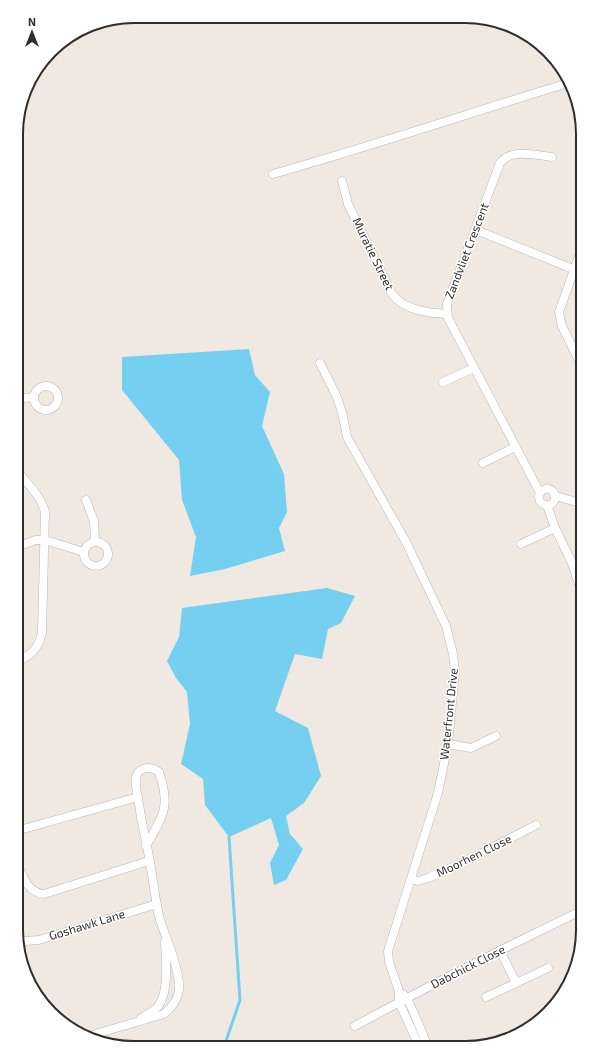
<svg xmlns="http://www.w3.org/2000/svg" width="599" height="1064" font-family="'Exo 2',sans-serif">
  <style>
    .water { fill: #75cff0 }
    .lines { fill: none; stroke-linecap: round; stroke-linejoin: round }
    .stream { stroke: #75cff0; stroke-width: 3 }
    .street-casing { stroke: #b4b7c1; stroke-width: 9 }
    .street { stroke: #fff; stroke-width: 8 }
    .labels { text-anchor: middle; stroke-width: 3; stroke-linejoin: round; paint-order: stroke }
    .street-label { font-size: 12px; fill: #2e2e2e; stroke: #fff }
    .rim { fill: none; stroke: #2e2e2e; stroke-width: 2 }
  </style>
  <rect width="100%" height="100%" fill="#efe9e1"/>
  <g class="water">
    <polygon points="249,349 255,375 270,392 262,426 284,474 287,512 279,528 285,551 225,569 190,576 196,537 182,500 179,460 122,390 122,357"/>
    <polygon points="327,588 355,596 341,623 328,629 322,659 295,654 275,711 308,728 321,776 304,803 286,816 290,834 303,849 286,880 274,885 270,863 279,845 271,818 229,837 205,805 203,779 181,764 190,724 187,692 176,678 167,661 179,637 182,608"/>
  </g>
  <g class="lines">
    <polyline class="stream" points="224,1047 240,1000 229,837"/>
    <defs>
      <g id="street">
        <path d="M273,174c99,-28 197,-61 295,-91"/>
        <path d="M342,181l6,23 44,90c12,16 36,19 55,20"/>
        <polyline points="476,230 583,273"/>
        <polyline points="320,363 336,395 342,412 347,437 406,542 446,626 453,654 455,671 448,744 438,793 388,951 389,962 399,991 399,1002 420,1048"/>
        <polyline points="583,369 562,326 559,312 583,245"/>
        <polyline points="443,382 474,368"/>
        <circle cx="46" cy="398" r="12"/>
        <polyline points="17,399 33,397"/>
        <polyline points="483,463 515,447"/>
        <circle cx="547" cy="497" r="8"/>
        <path d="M540,493l-92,-175 -1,-14 53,-141c11,-15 36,-8 52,-6"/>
        <polyline points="556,496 583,504"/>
        <polyline points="86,500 94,521 95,542"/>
        <polyline points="547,505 555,528 572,563 583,597"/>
        <circle cx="96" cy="554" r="12"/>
        <polyline points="521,544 555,528"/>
        <polyline points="16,547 36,540 45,540 84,552"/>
        <path d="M16,662c15,-6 23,-14 26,-30l3,-120c-4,-16 -18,-29 -28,-41"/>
        <polyline points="448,744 471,748 496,736"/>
        <polyline points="16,831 138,797"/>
        <path d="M16,861c6,13 11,32 28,33l105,-33"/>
        <polyline points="411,879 418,881 428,878 470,859 536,825"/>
        <polyline points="18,940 25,941 39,940 157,904"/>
        <polyline points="500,950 516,983 548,968"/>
        <path d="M404,995c6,6 20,42 24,53"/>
        <polyline points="486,997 516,983"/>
        <path d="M141,1018c6,-3 14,-7 18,-13 10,-14 7,-46 6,-63"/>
        <path d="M355,1026c75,-41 151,-79 228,-116"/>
        <path d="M92,1035l72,-21c10,-9 16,-17 15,-31 -2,-23 -14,-45 -20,-67 -4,-18 -6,-36 -9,-54 -3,-17 -7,-33 -10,-51 -1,-10 -5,-22 -4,-33 0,-4 3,-7 7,-9 6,-2 11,-1 16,3 12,35 4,44 -13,74"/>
      </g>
    </defs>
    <use href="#street" class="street-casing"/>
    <use href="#street" class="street"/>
  </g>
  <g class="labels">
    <g class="street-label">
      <text transform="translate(467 251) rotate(-69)" y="4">Zandvliet Crescent</text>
      <text transform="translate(373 254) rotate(64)" y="4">Muratie Street</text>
      <text transform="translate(449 714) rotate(-84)" y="4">Waterfront Drive</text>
      <text transform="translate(474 856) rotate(-26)" y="4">Moorhen Close</text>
      <text transform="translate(87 925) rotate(-17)" y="4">Goshawk Lane</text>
      <text transform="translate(468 967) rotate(-27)" y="4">Dabchick Close</text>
    </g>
  </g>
  <path d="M0 0H599V1064H0ZM134 23H465A111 111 0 0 1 576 134V930A111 111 0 0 1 465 1041H134A111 111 0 0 1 23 930V134A111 111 0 0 1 134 23Z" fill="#fff" fill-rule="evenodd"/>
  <path class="rim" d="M134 23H465A111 111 0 0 1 576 134V930A111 111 0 0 1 465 1041H134A111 111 0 0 1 23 930V134A111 111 0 0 1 134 23Z"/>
  <g transform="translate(32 32)" stroke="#ffffff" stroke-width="3" paint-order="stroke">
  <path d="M0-3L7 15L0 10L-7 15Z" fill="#2e2e2e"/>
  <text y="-6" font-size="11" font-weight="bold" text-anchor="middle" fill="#2e2e2e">N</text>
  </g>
</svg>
